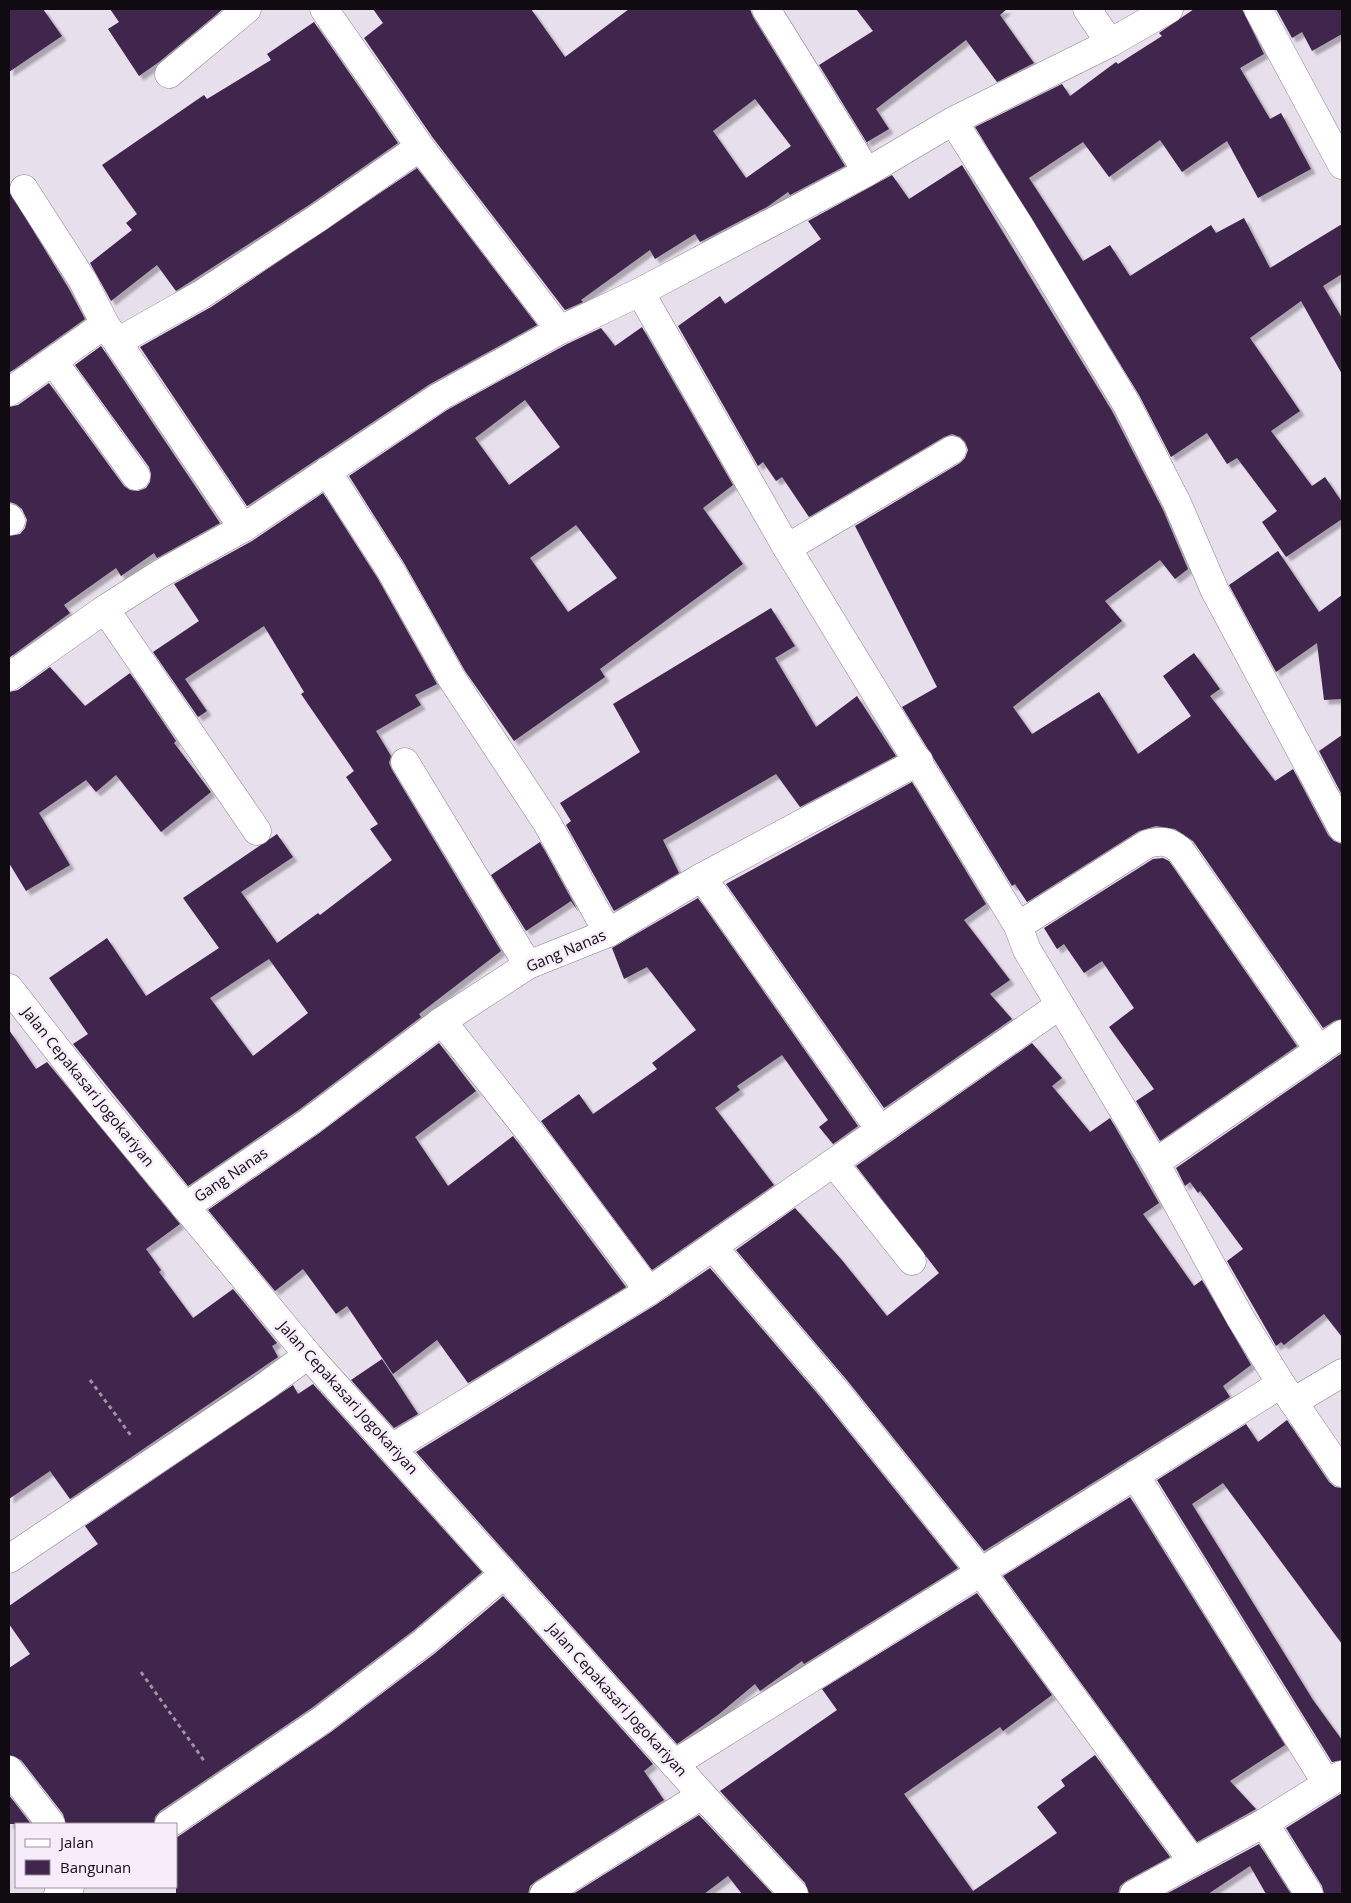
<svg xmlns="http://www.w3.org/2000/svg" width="1351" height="1903" font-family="'Open Sans',sans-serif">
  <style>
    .building { fill: #41254e; fill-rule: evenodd; filter: url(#shadow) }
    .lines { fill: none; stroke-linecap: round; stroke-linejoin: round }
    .minor-casing { stroke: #8a818e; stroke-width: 29 }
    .path { stroke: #9d96a1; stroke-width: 3; stroke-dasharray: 4 4; stroke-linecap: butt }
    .minor { stroke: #fff; stroke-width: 28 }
    .labels { text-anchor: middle; stroke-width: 5; stroke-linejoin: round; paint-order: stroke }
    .street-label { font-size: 15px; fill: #0f0b10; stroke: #f6ecfa }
  </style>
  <defs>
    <filter id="shadow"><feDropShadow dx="4.5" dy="4.5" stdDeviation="1" flood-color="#0004"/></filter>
  </defs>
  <rect width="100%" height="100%" fill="#e8dfed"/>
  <g class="building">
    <polygon points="9,9 43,9 62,36 9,72"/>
    <polygon points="110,9 223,9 159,62 139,76 108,29 119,22"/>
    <path d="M373,9h158l34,48 64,-48h121l3,8 92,149 -55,29 -2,-3 -21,15 -67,35 -5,-8 -40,25 -5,-9 -69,50 2,2 -18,8 -132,-172 -69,-100 19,-15zM755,99l36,47 -45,32 -33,-47z"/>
    <polygon points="856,9 1007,9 1000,15 1034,63 997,82 966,40 876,109 889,129 867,142 872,151 819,65 873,31"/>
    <polygon points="1194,9 1242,9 1264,54 1240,68 1270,119 1281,113 1311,169 1258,198 1227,141 1182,172 1160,140 1109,177 1083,142 1029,178 1083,261 1110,245 1130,276 1211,225 1216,233 1244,218 1270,268 1342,224 1342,274 1323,286 1342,318 1342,374 1301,301 1250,338 1300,411 1271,431 1312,486 1325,477 1342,502 1342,519 1286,557 1262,522 1277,511 1237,458 1227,464 1207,433 1171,457 1139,395 975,127 1062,84 1070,96 1116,62 1118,64 1162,36 1159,33"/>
    <polygon points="1276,9 1342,9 1342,34 1312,51 1302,32 1292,38"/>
    <polygon points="314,22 398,143 309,205 176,291 157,265 111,301 90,263 132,230 126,223 137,214 102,165 204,95 207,99 271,60 267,54"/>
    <polygon points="962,165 1112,411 1163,510 1188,569 1175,579 1160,560 1105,601 1122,621 1013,707 1032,734 1099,692 1138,754 1191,716 1163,676 1194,653 1220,689 1210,696 1275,781 1293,769 1328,835 1334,841 1342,844 1342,1019 1334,1021 1323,1028 1193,841 1175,829 1156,826 1139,831 1027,902 1015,884 1012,886 902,707 937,687 855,526 960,463 965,458 968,450 965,442 960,437 952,434 944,437 809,517 782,477 776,481 763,462 758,466 678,326 720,296 725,304 821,239 808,221 892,175 909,199"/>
    <polygon points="417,168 537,325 430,384 247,506 140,347 211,307"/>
    <polygon points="9,191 69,289 85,319 9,373"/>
    <path d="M642,327l91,158 -30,23 40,56 -143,105 5,8 -91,64 -49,-70 -61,-108 -55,-87 98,-66 120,-66 34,-16 14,18zM525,400l35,47 -51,38 -34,-47zM576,525l41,53 -49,34 -38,-54z"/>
    <polygon points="101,346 220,523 157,558 154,553 121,576 116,568 64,605 70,613 9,658 9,536 20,534 25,528 27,520 22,509 16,504 9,502 9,407 18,405 49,383 124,486 130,490 138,491 146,488 150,482 151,474 149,467 75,365"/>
    <path d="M323,493l55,86 59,105 -22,11 6,10 -45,26 15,25 -2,7 3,7 109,181 -82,63 2,3 -121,92 -112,77 -115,-142 15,-10 -39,-56 58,-40 39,58 73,-48 -36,-50 94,-64 16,23 -52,35 36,51 41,-30 2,2 72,-55 -22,-31 8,-5 -32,-47 8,-6 -53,-77 3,-2 -40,-66 -79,53 22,32 -9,6 -45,-65 46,-31 -25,-37 78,-43zM269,959l39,54 -55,43 -43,-58z"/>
    <polygon points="1278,551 1319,612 1342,595 1342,699 1324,700 1317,643 1276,672 1229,585"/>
    <polygon points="771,608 795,646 775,658 816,727 857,696 896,756 800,807 776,774 663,840 679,873 614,911 566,825 571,821 560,803 640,752 613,704"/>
    <polygon points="50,667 85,706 130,673 176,741 174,743 211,792 161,832 116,775 96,792 86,780 39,813 70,865 26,891 9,863 9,692 18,690"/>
    <polygon points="1342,735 1342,795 1319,751"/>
    <polygon points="912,782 986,904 964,920 1010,980 990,994 1012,1019 884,1108 726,884"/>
    <polygon points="540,842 578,911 571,901 526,931 491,875"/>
    <polygon points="1163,858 1169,861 1297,1046 1160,1141 1136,1101 1154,1089 1109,1027 1134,1008 1102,961 1084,973 1064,944 1057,949 1044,928 1153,859"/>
    <polygon points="698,898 858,1126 833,1144 819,1127 828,1120 782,1055 737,1086 740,1090 715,1108 774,1185 652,1270 541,1121 579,1094 593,1114 657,1069 652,1063 696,1030 647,967 624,979 612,948"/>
    <polygon points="9,1030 36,1069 47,1062 180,1224 146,1249 161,1270 159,1272 193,1318 233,1289 277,1343 272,1346 278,1357 70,1499 50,1471 9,1499"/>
    <polygon points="439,1043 476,1091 415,1137 448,1186 513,1136 626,1287 468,1383 437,1340 393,1374 347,1306 336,1314 303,1269 275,1291 208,1210 318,1134"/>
    <polygon points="1032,1043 1062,1078 1052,1086 1090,1132 1110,1118 1159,1203 1143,1214 1194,1286 1202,1280 1251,1365 1223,1386 1230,1397 984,1551 846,1379 736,1250 795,1208 841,1259 887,1316 939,1273 856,1166"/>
    <polygon points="1342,1053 1342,1337 1324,1314 1284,1345 1281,1342 1276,1346 1227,1261 1243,1249 1200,1191 1198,1193 1190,1182 1185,1186 1176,1168"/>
    <polygon points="710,1268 822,1399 958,1568 804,1664 802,1661 760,1691 755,1684 719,1714 677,1744 416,1452 657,1304"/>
    <polygon points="382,1359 418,1414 394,1428 351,1380"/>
    <polygon points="313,1384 482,1572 414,1630 313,1707 160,1811 155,1817 154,1824 66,1824 63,1814 21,1760 9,1755 9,1668 30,1654 9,1624 9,1606 98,1544 85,1526 293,1385 298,1394"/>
    <polygon points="1287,1420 1329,1482 1335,1487 1342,1488 1342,1644 1223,1483 1192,1504 1313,1700 1342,1740 1342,1760 1332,1762 1157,1480 1246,1424 1258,1442"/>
    <polygon points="1130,1497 1285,1745 1230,1781 1256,1809 1197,1842 1003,1576"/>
    <polygon points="977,1593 1052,1695 1003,1731 1000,1727 904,1794 973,1891 1057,1833 1037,1807 1065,1786 1061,1780 1095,1755 1170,1857 1126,1881 1120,1886 1118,1894 809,1894 805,1883 720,1791 837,1710 822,1689"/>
    <polygon points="503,1596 653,1764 644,1771 664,1800 536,1881 530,1886 528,1894 176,1894 176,1838 331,1732 434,1654"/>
    <polygon points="1342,1793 1342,1894 1324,1894 1322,1886 1286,1828"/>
    <polygon points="9,1795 31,1824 9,1824"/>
    <polygon points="699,1815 773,1894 742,1894 728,1876 704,1894 573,1894"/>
    <polygon points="1259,1844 1291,1894 1266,1894 1250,1866 1208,1894 1166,1894"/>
  </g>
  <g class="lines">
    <defs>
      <g id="minor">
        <polyline points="324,9 420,147 560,330"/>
        <polyline points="766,9 867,172"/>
        <polyline points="1087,9 1110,43"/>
        <polyline points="1258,9 1342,165"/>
        <polyline points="169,74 247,9"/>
        <polyline points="953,121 1019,225 1126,403 1177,503 1215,591 1342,828"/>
        <polyline points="24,189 83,281 105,324 243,528"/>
        <polyline points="640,292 787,548 1018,926 1027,950 1155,1163 1241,1319 1281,1384 1342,1473"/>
        <polyline points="105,324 53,361 136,476"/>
        <polyline points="119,341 202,294 318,218 420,147"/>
        <polyline points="9,392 53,361"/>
        <polyline points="327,471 391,571 452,679 547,823 608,933"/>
        <polyline points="9,518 11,521"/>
        <polyline points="787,548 952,450"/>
        <polyline points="105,609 257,831"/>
        <polyline points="9,677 105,609 160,574 243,528 439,397 560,330 640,292 867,172 953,121 1110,43 1169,9"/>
        <polyline points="405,762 528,965"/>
        <polyline points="702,877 880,1130"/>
        <path d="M1018,926l129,-82c15,-4 22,-3 33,6l139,200"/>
        <polyline points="9,988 97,1100 308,1355 702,1795 794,1894"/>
        <polyline points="442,1021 540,1145 649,1291"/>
        <polyline points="834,1163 912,1261"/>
        <polyline points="1155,1163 1342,1034"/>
        <polyline points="185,1207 309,1122 442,1021 528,965 608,933 702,877 919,761"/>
        <polyline points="713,1247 834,1389 981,1572 1193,1862"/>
        <polyline points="1293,1402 1342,1373"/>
        <polyline points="392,1448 649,1291 1060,1005"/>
        <polyline points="1135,1475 1327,1784"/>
        <polyline points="9,1559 263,1388 308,1355"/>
        <polyline points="674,1764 1281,1384"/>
        <polyline points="9,1770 51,1824"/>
        <polyline points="1264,1823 1309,1894"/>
        <polyline points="169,1824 322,1720 424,1642 504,1574"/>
        <polyline points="58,1894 70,1887"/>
        <polyline points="544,1894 702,1795"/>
        <polyline points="1134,1894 1264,1823 1341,1775"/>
      </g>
    </defs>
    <use href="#minor" class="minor-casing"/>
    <g class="path">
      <polyline points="90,1380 132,1437"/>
      <polyline points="141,1672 205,1762"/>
    </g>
    <use href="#minor" class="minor"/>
  </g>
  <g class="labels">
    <g class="street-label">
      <text transform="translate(566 951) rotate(-23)" y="5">Gang Nanas</text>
      <text transform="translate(88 1087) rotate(51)" y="5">Jalan Cepakasari Jogokariyan</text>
      <text transform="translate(231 1175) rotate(-34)" y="5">Gang Nanas</text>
      <text transform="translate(348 1398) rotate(48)" y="5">Jalan Cepakasari Jogokariyan</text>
      <text transform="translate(617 1700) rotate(48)" y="5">Jalan Cepakasari Jogokariyan</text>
    </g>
  </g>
  <rect width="1351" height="1903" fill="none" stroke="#0f0b10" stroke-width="20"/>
  <rect x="15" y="1823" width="162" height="65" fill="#f6ecfa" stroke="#9a929c"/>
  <rect x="25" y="1839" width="25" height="8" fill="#ffffff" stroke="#9a929c"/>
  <text x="60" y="1848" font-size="15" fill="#0f0b10">Jalan</text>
  <rect x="25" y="1860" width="25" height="15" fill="#41254e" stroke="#9a929c"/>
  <text x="60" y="1873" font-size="15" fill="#0f0b10">Bangunan</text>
</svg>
